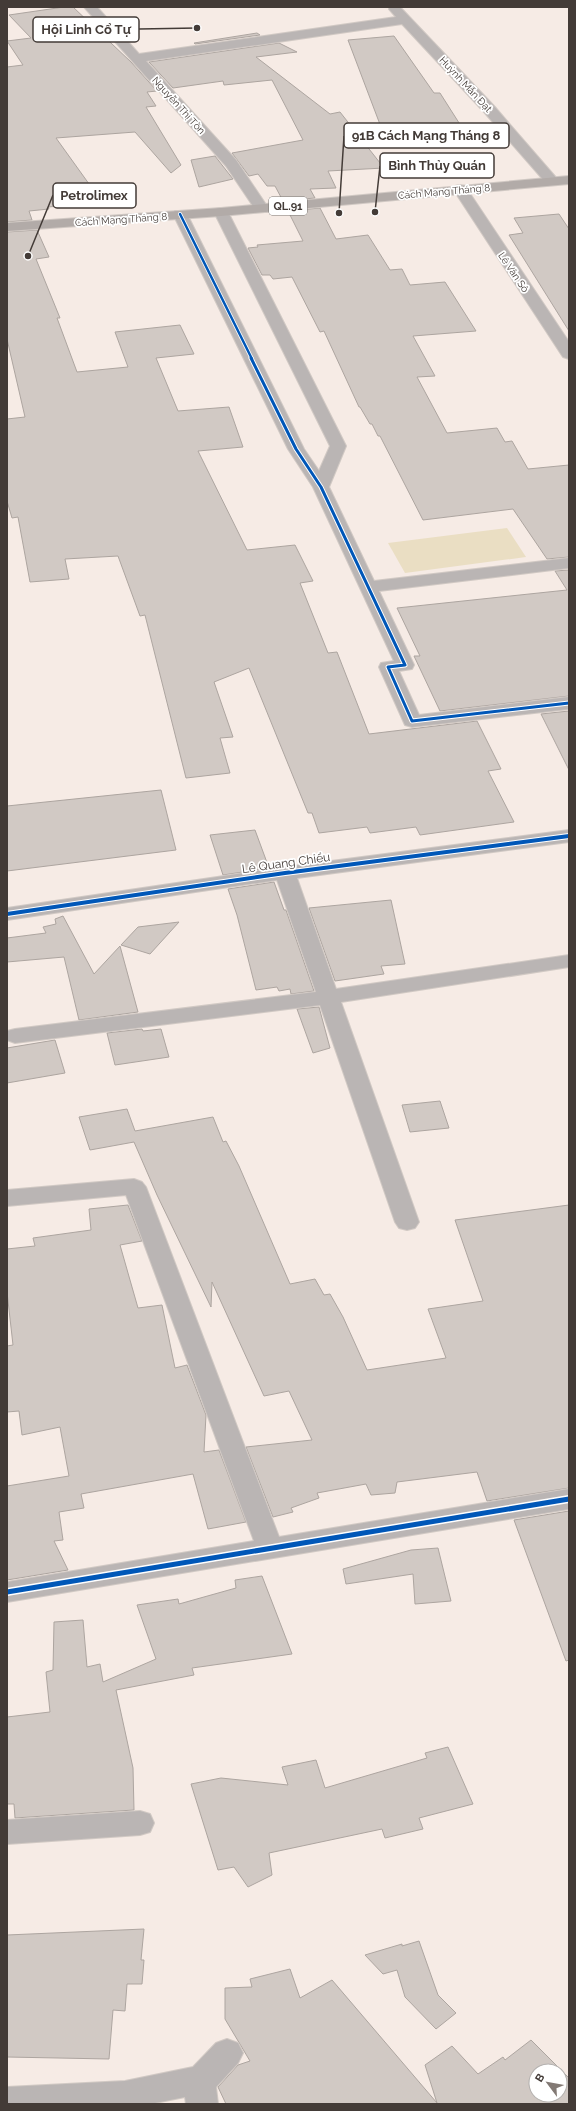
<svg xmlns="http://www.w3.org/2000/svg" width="576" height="2111" font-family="Raleway,sans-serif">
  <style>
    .green { fill: #eadec3 }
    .building { fill: #d1c9c4; stroke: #ada5a0; fill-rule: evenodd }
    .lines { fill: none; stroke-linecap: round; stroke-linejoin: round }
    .minor-casing { stroke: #d1c9c4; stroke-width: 2 }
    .tertiary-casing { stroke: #d1c9c4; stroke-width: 2 }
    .trunk-casing { stroke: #d1c9c4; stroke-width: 2 }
    .minor { fill: #bab5b4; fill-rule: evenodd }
    .tertiary { fill: #bab5b4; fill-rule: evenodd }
    .trunk { fill: #b2aba8; fill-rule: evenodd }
    .cycleway-far3-casing { stroke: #fff; stroke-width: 4 }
    .cycleway-far2-casing { stroke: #fff; stroke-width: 5 }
    .cycleway-far1-casing { stroke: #fff; stroke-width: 6 }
    .cycleway-casing { stroke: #fff; stroke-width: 8 }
    .cycleway-far3 { stroke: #0057b8; stroke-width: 2.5 }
    .cycleway-far2 { stroke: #0057b8; stroke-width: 3 }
    .cycleway-far1 { stroke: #0057b8; stroke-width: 4 }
    .cycleway { stroke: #0057b8; stroke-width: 5 }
    .labels { text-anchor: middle; stroke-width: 3.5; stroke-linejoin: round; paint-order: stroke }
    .far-street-label { font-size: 10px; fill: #433b37; stroke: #fff }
    .shield { fill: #fff; stroke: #7b7673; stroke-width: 1 }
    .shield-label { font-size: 11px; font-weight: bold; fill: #433b37 }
    .street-label { font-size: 12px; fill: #433b37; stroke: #fff }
    .leader { fill: none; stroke: #433b37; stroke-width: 1.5 }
    .callout-dot { fill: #433b37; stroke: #fff; stroke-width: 1.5 }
    .callout { fill: #fff; stroke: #433b37; stroke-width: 1.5 }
    .callout-label { font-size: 13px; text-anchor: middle; font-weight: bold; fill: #433b37 }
  </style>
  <rect width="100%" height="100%" fill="#f6ebe5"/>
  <polygon class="green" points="507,528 526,557 405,573 388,543"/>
  <g class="building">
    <polygon points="64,7 73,7 131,62 157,91 147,92 156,106 146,107 181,165 171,173 135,132 56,138 102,202 48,207 49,209 29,211 32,220 7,222 7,67 23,65 7,41 31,38 9,15"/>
    <polygon points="257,33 260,35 195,44 194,43"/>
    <polygon points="394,36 434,93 440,93 461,126 384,135 348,40"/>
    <polygon points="279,43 297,52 256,57 330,114 340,112 384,168 328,171 336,188 310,189 315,198 283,201 275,186 267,186 258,174 249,176 232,153 303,140 272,80 224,85 223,81 173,88 149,62"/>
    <polygon points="215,156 233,179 199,187 191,160"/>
    <polygon points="320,208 336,239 368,235 390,270 402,269 410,285 445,282 476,331 413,336 435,376 417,377 447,433 497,428 505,442 512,441 528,469 569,465 569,557 547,559 513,509 423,520 380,436 378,436 372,424 370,424 360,407 359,407 324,331 320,332 292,277 273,279 270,275 262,275 248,248 258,247 257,245 303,241 288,211"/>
    <polygon points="559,214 569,229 569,331 509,235 523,233 514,218"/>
    <polygon points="37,230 49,257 36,259 60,318 57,318 77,372 128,367 115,332 180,325 194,354 156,358 178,411 229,407 243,447 198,451 247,550 295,545 313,581 300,583 328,653 337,652 369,734 477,721 501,769 488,771 514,822 420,835 416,827 370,833 367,827 319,833 312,813 308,813 249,668 214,682 233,737 220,738 230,773 186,778 145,615 140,616 118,556 65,559 69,579 30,582 18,517 12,518 7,501 7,419 25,417 7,339 7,232"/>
    <polygon points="569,570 569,696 440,711 414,656 420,656 397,608 567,590 555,571"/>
    <polygon points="569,711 569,770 541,714"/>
    <polygon points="161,790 176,850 7,871 7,806"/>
    <polygon points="255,830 269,868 223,875 210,835"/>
    <polygon points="274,882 284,910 286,910 314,991 291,994 290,989 279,991 277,987 256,990 237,915 228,889"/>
    <polygon points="391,900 405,964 381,966 384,974 335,981 309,908"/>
    <polygon points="63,916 94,974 120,946 138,1012 79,1020 64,957 7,962 7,938 46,933 43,927 56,924 55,919"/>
    <polygon points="179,922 150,954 121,945 138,927"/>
    <polygon points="319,1007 330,1048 313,1053 297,1009"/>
    <polygon points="142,1029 143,1031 161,1029 169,1057 115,1065 107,1033"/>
    <polygon points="55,1040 65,1073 7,1083 7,1048"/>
    <polygon points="440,1101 449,1128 410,1132 402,1105"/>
    <polygon points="127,1109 135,1131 213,1117 223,1142 226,1141 239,1166 290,1284 315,1279 324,1295 330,1294 343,1317 367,1370 446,1358 428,1309 483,1301 455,1220 569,1205 569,1488 487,1501 477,1472 397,1482 395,1493 371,1495 366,1484 317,1493 319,1498 291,1508 293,1512 273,1517 246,1447 312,1440 289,1391 264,1396 212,1282 211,1307 157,1195 134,1142 90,1150 79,1117"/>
    <polygon points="128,1205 142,1241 120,1245 138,1308 162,1305 175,1368 187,1365 206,1415 204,1452 219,1450 246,1522 208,1529 193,1474 81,1494 84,1508 59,1512 63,1540 54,1541 68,1570 7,1580 7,1486 69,1476 60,1427 22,1435 19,1411 7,1412 7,1346 13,1345 7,1292 7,1249 35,1246 33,1238 91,1230 89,1209"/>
    <polygon points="569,1511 569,1660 566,1661 514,1520"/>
    <polygon points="438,1548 451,1601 415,1604 413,1574 346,1584 343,1569 411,1550"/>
    <polygon points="262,1576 292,1654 192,1668 194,1675 116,1690 133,1768 134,1810 15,1818 14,1804 7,1804 7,1717 50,1712 46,1672 53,1670 54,1622 83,1620 87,1667 100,1664 103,1682 156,1659 137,1605 178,1599 179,1604 236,1588 235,1580"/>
    <polygon points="448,1747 473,1804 419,1818 423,1829 385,1838 382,1829 269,1853 272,1875 248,1887 234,1867 218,1870 191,1784 221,1778 288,1785 282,1767 316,1760 325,1788 427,1758 425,1753"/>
    <polygon points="144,1929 141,1960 144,1960 142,1984 127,1984 125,2011 113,2010 109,2059 7,2057 7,1935"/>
    <polygon points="419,1941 438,1995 456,2013 436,2029 405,1997 397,1970 383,1974 365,1955 402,1944 402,1946"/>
    <path d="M290,1969l10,29 32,-18 105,123 -12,-38 27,-19 26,28 25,-17 2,3 26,-20 38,38v26h-343l-8,-17 20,-22 12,-4 -25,-42v-31l27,-1 -2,-8zM536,2071h24v24h-24z"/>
  </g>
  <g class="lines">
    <defs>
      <g id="minor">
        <polygon points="84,7 97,7 139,54 396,17 389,9 390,7 400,7 494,106 559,181 557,184 547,184 484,112 402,24 146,61 236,160 269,209 267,212 257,212 226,166"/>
        <polygon points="221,208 226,209 228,212 346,446 329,487 374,581 569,558 569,568 379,591 414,665 412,669 399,671 419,715 569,697 569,709 412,727 405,725 379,667 381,663 394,661 313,487 288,449 173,214 175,211 185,211 187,214 304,449 319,471 330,446 214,212 216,209"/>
        <polygon points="569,830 569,842 297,878 336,989 569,955 569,967 341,1002 419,1222 415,1228 407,1230 399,1228 395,1222 320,1005 15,1043 7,1040 7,1031 15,1029 316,992 277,880 7,920 7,908 285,867"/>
        <polygon points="134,1179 142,1182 146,1187 279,1537 569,1489 569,1509 7,1602 7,1582 254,1541 126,1195 7,1206 7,1190"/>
        <polygon points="140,1811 150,1814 154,1823 150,1832 140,1835 7,1844 7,1820"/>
        <polygon points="227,2039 238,2043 243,2053 238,2063 216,2087 218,2104 186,2104 185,2097 150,2104 7,2104 7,2087 125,2081 193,2067 216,2043"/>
      </g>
      <polygon id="tertiary" points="460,185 465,186 569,342 569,359 563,357 561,354 453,189 455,186"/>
      <polygon id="trunk" points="569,176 569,184 221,216 7,231 7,223 221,208"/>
    </defs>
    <use href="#minor" class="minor-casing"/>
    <use href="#tertiary" class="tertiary-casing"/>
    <use href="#trunk" class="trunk-casing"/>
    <use href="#minor" class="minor"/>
    <use href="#tertiary" class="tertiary"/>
    <use href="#trunk" class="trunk"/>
    <defs>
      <polyline id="cycleway-far3" points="180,214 252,359"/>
      <polyline id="cycleway-far2" points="251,358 296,449 321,487 405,665 388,667 412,721 569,703"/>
      <polyline id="cycleway-far1" points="7,914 285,873 569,836"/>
      <polyline id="cycleway" points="7,1592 569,1499"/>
    </defs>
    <use href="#cycleway-far3" class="cycleway-far3-casing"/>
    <use href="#cycleway-far2" class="cycleway-far2-casing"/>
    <use href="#cycleway-far1" class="cycleway-far1-casing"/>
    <use href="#cycleway" class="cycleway-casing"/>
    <use href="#cycleway-far3" class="cycleway-far3"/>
    <use href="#cycleway-far2" class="cycleway-far2"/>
    <use href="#cycleway-far1" class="cycleway-far1"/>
    <use href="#cycleway" class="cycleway"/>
  </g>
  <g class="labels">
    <g class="far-street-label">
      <text transform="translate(466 84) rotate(47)" y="4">Huỳnh Mẫn Đạt</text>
      <text transform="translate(179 105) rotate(48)" y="4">Nguyễn Thị Tồn</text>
      <text transform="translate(444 191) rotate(-5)" y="4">Cách Mạng Tháng 8</text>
      <text transform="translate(121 219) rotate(-4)" y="4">Cách Mạng Tháng 8</text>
      <text transform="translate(514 272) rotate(56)" y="4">Lê Văn Sô</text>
    </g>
    <rect class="shield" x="269" y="197" width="38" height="18" rx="3"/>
    <g class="shield-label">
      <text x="288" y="210">QL.91</text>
    </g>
    <g class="street-label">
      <text transform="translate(286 863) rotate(-8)" y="4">Lê Quang Chiểu</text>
    </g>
  </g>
  <path class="leader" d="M197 28L139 29M339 213L344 136M375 212L380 166M28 256L53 195"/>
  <g class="callout-dot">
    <circle cx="197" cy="28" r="4"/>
    <circle cx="339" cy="213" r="4"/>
    <circle cx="375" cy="212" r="4"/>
    <circle cx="28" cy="256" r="4"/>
  </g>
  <g class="callout">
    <rect x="33" y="17" width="106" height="25" rx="4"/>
    <rect x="344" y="123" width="165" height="25" rx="4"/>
    <rect x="380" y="153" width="114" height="25" rx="4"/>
    <rect x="53" y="183" width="83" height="25" rx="4"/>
  </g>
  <g class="callout-label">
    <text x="86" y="34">Hội Linh Cổ Tự</text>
    <text x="426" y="140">91B Cách Mạng Tháng 8</text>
    <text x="437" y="170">Bình Thủy Quán</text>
    <text x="94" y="200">Petrolimex</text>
  </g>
  <rect width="576" height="2111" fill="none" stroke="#433b37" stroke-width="16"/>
  <g transform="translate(548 2083) rotate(302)"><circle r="19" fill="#ffffff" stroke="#b4b1af"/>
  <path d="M0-3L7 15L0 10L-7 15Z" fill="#827974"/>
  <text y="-6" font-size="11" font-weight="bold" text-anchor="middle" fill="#433b37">B</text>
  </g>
</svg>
